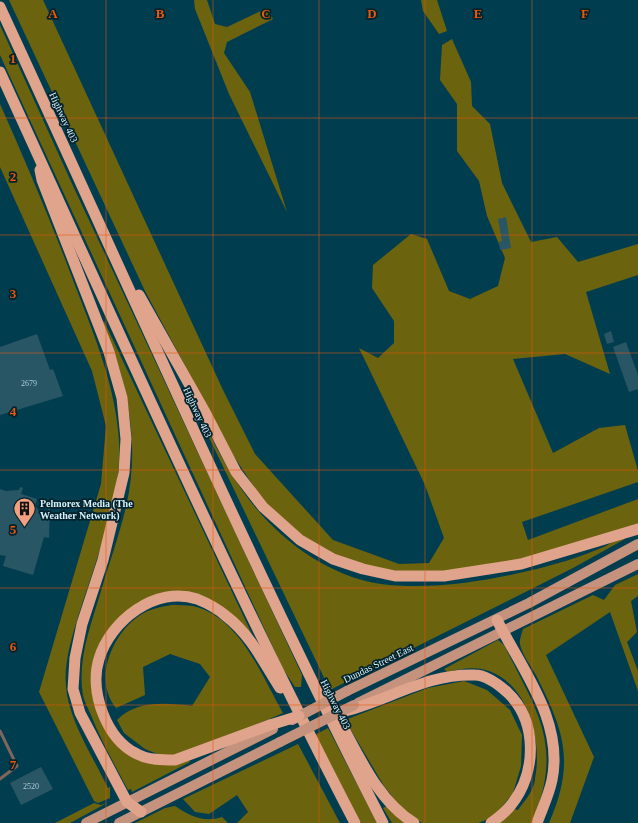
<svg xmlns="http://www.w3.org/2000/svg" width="638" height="823" font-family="Georgia,serif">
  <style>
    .green { fill: #6c630f }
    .building { fill: #295665 }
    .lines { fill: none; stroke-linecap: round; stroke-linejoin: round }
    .lane { stroke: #7f655b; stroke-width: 3 }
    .primary { stroke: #c5927e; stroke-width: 10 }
    .highway { stroke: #e0a38b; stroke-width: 11 }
    .primary-bridge { stroke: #c5927e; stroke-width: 10 }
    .highway-bridge { stroke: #e0a38b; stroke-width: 11 }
    .grid { fill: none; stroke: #e8590c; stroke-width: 1; stroke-opacity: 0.55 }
    .labels { text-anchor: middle; stroke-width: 3.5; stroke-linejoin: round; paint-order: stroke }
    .number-label { font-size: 8px; fill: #abcbd6 }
    .street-label { font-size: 10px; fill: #d6f2fc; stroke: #03222c }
    .poi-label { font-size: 10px; font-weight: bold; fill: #d6f2fc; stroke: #03222c; text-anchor: start }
    .grid-label { font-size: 13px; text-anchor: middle; font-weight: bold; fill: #e8590c; stroke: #03222c; stroke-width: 3.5; stroke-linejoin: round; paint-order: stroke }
  </style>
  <rect width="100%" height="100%" fill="#003e4f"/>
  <g class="green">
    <polygon points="9,0 43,0 223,390 255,454 333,540 399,564 429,563 444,538 425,485 359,348 378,358 394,343 394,321 372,288 373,265 411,234 427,239 449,291 470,299 498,286 505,258 487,216 479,181 457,151 457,104 440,80 442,45 452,39 471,82 472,106 490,124 502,183 531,242 557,237 578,262 638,244 638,275 586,292 610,374 565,354 513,359 553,453 599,428 625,425 638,471 638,482 522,522 528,540 638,499 638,524 598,541 465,572 386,574 319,551 264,502 233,455 145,291"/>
    <polygon points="194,0 207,0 215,24 227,27 267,8 273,19 227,42 224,53 250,92 287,212 229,94 195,9"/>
    <polygon points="421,0 437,0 447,31 439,34 423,11"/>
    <polygon points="0,25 73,186 302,675 301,687 295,687 283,669 0,55"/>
    <path d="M0,104c27,61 53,122 76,184 19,49 40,100 43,153 4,54 -24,121 -40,173 -8,26 -17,53 -12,81 6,32 27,64 41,93l2,-1v11l-12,5 -4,-2 -55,-109 62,-208 5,-58 -14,-55 -92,-204z"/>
    <path d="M104,321l155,328 -23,-30 -62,-26 -67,39 -13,67 7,23 13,20 17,14 58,4 1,2 -58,30 -1,-3 -3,1c-13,-25 -27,-49 -37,-75 -3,-7 -7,-14 -8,-20 -6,-36 8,-70 18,-104 8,-27 18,-55 25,-84 15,-64 1,-126 -23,-185z"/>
    <path d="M182,381c19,36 37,75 60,109 31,45 83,86 139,94 48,6 100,-2 147,-13 27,-6 52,-14 78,-25 5,-3 14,-8 19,-7l-52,29 -243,122z"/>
    <path d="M638,574v22l-7,5 6,31 -10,10 11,29v20l-28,-79 -64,43 48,102 -24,66h-21c26,-60 16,-90 -12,-146 -5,-10 -15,-22 -17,-33 -1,-4 2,-11 3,-15l70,-34 11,5 11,-15z"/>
    <path d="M172,605c6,0 14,0 21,1 47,11 68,69 90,107l-82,36 -36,8 -20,-8 -21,-16 -7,-13c20,-20 48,-17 75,-14l18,-29 -10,-13 -30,-10 -27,13 2,28 -29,13c-23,-28 -4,-74 23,-92 10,-7 21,-9 33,-11z"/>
    <path d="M498,640l6,5c34,69 60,100 28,178h-32l14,-14 4,1c5,-7 12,-15 15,-23 2,-4 2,-10 3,-15 5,-35 -9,-88 -47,-101 -15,-5 -28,-2 -42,1l-3,-3z"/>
    <polygon points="464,681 487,690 510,710 522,735 521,766 513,793 494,817 478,823 422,823 401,808 384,786 345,720 428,688"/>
    <polygon points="328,728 377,823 361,823 315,735"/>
    <polygon points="298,744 340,823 237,823 248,812 237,795 209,814 195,812 183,799"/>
    <polygon points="94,803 101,805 107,803 70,823 55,823"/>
    <path d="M175,806c15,10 29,17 47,11l6,6h-93l30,-15z"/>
    <polygon points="387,806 405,823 392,823 383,808"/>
  </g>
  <g class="building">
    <polygon points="506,217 511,248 500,250 499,242 502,241 498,219"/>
    <polygon points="611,331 614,342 607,344 604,334"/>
    <polygon points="37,334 50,370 53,369 63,396 0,415 0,347"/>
    <polygon points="626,342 638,375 638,389 629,392 613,347"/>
    <polygon points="20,487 23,488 21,494 37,499 35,506 40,513 46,514 50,505 49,538 44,537 33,575 3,566 6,556 0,555 0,489 6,491 19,490"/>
    <polygon points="41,767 53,789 21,805 10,783"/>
  </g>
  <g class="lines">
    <polyline class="lane" points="0,731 17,766 0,779"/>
    <g class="primary">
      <polyline points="347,691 529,603 638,544"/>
      <polyline points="358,703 638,564"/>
      <polyline points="86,823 273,729"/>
      <polyline points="119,823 280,742"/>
    </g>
    <g class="highway">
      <path d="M0,7c126,272 246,548 383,816"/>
      <path d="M0,72c115,251 227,505 355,751"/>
      <polyline points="40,170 42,180 109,352 122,398 126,439 124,473 103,560 82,624 75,658 73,689 80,713 127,802 141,812"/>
      <polyline points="139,295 206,414 236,472 263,507 300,540 333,559 363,569 395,576 444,576 521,564 638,529"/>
      <path d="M497,620c25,50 67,101 55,160 -3,15 -10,29 -15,43"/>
      <path d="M345,711c44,-11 83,-38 130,-36 11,0 24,10 32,17 31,29 30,81 4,113 -5,7 -13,13 -20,18"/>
      <path d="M339,720c20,36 39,81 75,103"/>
      <path d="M270,725l-95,35c-12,0 -27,0 -38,-6 -31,-15 -48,-63 -38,-95 11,-38 57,-74 98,-60 10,4 21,10 29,17 24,18 38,47 54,72"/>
    </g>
    <g class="primary-bridge">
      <polyline points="292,720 347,691"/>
      <polyline points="280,742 354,705"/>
    </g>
    <polyline class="highway-bridge" points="270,725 299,716"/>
  </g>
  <path class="grid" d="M106,0v823M213,0v823M319,0v823M425,0v823M532,0v823M0,118h638M0,235h638M0,353h638M0,470h638M0,588h638M0,705h638"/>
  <defs>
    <symbol id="building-pin" viewBox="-11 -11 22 30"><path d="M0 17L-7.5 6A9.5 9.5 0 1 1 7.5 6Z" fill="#f2a07f" stroke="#03222c"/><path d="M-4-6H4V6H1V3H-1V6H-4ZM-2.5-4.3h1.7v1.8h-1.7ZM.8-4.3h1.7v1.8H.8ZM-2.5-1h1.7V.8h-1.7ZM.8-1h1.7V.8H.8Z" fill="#111"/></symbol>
  </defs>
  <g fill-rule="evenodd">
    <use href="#building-pin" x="12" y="496" width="25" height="34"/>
  </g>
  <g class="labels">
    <g class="number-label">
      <text x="29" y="386">2679</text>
      <text x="31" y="789">2520</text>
    </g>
    <g class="street-label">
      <text transform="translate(64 117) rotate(65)" y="4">Highway 403</text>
      <text transform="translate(198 412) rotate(65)" y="4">Highway 403</text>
      <text transform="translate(378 663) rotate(-26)" y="4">Dundas Street East</text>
      <text transform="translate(336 704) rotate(63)" y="4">Highway 403</text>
    </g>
    <g class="poi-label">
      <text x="40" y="507">Pelmorex Media (The<tspan x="40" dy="12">Weather Network)</tspan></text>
    </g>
  </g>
  <g class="grid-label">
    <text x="53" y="18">A</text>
    <text x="160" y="18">B</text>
    <text x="266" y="18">C</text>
    <text x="372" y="18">D</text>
    <text x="478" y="18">E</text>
    <text x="585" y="18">F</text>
    <text x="13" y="63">1</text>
    <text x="13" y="181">2</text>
    <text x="13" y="298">3</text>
    <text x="13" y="416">4</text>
    <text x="13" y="534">5</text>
    <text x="13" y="651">6</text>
    <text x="13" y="769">7</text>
  </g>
</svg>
